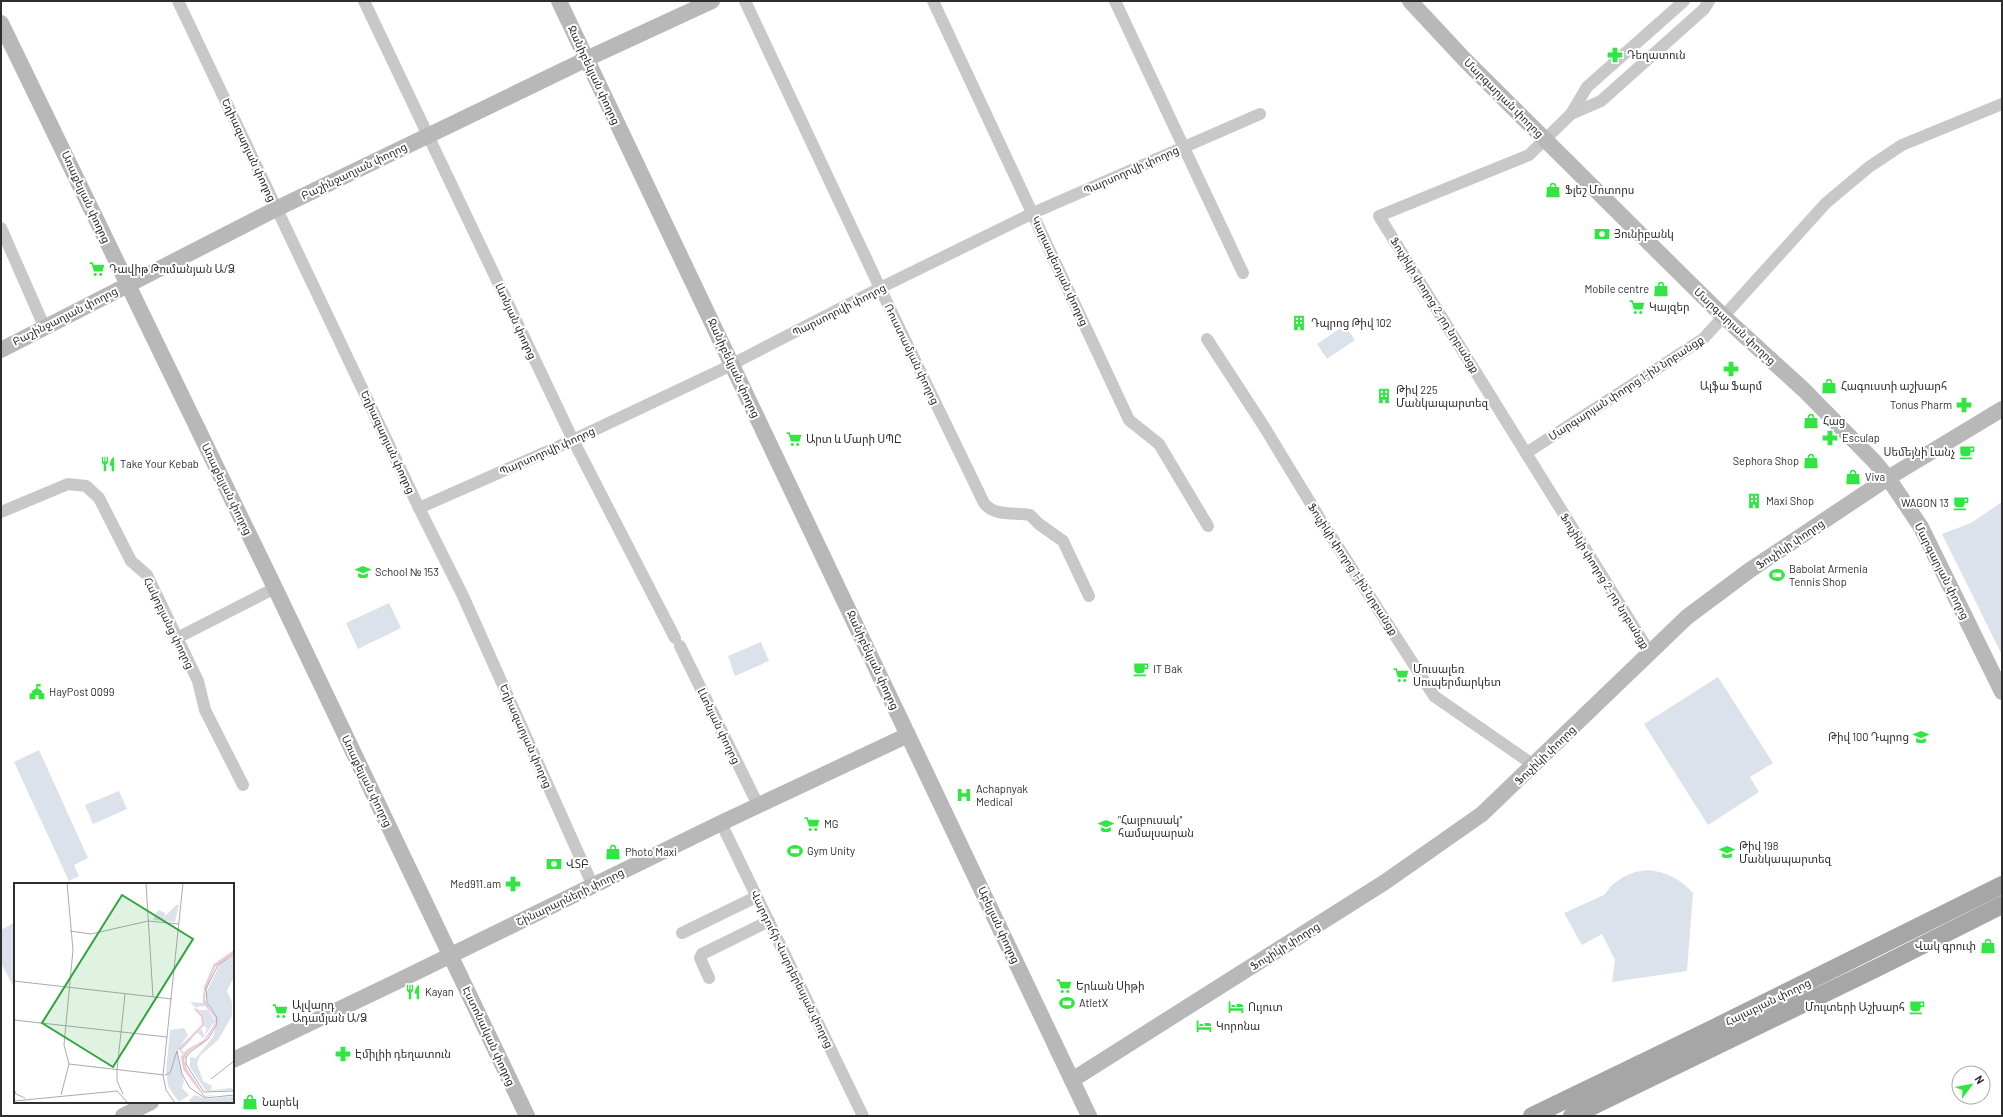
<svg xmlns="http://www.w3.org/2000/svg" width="2003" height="1117" font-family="Barlow,'Noto Sans Armenian',sans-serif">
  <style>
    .green { fill: #dce2ec }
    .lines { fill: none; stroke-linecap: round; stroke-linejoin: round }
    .street { stroke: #c8c8c8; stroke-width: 12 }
    .secondary { stroke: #b8b8b8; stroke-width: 16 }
    .primary { stroke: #a6a6a6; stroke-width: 18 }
    .labels { text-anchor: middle; stroke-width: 4; stroke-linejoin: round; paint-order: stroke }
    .poi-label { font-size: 11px; fill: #2e2e2e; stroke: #fff; text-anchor: start }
    .street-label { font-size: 11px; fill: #2e2e2e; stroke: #fff }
    .inset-river { fill: none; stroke: #ecc8d8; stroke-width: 2 }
    .inset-road { fill: none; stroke: #ababab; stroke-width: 1 }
    .view { fill: #30a53b; fill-opacity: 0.15; stroke: #30a53b; stroke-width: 2 }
    .inset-edge { fill: none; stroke: #2e2e2e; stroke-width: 2 }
  </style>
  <rect width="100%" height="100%" fill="#fff"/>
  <g class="green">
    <polygon points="1345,325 1355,340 1327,359 1317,344"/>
    <polygon points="2002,502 2002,655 1942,534 1971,523"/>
    <polygon points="389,603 401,628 358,649 346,623"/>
    <polygon points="761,642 769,661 735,676 728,656"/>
    <polygon points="1718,677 1773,763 1750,777 1759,792 1708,825 1644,724"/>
    <polygon points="39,750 88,858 74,865 79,876 69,881 14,762"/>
    <polygon points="119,791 127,809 93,824 85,805"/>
    <path d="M1648,870c19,2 32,9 45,23l-6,78 -75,11 3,-22 -13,-26 -20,11 -18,-32 40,-18 8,-10 11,-8 12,-5z"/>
    <polygon points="15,922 15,990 1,963 1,930"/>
  </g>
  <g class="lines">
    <g class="street">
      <polyline points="178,1 419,508 463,596 593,886"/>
      <polyline points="364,1 573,440 675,638"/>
      <path d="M745,1l135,287 104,215c10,14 32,9 46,12l9,9 24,17 26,55"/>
      <polyline points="933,1 1129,420 1159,444 1208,526"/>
      <polyline points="1115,1 1243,273"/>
      <polyline points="1571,114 1601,101 1704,9 1709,1"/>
      <polyline points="1,228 44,326"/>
      <polyline points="1207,339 1263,425 1322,522 1434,696 1535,766"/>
      <polyline points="1526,453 1703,339 1826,203 1869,167 1902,145 2002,104"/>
      <polyline points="419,508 573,440 721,370 880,288 1033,213 1260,114"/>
      <polyline points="1,512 68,484 86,486 99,498 131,561 147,575 198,681 205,710 243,785"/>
      <polyline points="177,638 275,588"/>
      <polyline points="680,646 758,805"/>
      <polyline points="1650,653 1379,216 1529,155 1571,114 1587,87 1684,1"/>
      <polyline points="721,823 863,1116"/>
      <polyline points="682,933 756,897"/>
      <polyline points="709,978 700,958 702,954 769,921"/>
    </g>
    <g class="secondary">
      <polyline points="559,1 1089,1116"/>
      <polyline points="1410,1 1466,61 1634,228 1724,317 1804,390 1874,461 1888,478 1921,527 2002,692"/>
      <polyline points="1,23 275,588 527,1116"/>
      <polyline points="1,350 276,209 595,55 712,1"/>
      <polyline points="233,1060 394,983 721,823 908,735"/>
      <polyline points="1072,1080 1385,882 1482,814 1687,617 1750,570 1888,478 2002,409"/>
      <polyline points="123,1116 151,1102"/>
    </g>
    <g class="primary">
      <polyline points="1532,1116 1714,1028 2002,885"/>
      <polyline points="1572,1116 1881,966 2002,905"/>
    </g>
  </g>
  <defs>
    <symbol id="pharmacy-bare" viewBox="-9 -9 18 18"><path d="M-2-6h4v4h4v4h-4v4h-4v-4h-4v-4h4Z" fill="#31e542" stroke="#fff" stroke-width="2.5" paint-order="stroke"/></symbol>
    <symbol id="shop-bare" viewBox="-9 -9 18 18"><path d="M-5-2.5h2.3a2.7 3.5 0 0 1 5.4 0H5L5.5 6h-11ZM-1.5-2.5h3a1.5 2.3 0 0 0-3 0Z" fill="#31e542" stroke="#fff" stroke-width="2.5" paint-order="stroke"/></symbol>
    <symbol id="bank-bare" viewBox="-9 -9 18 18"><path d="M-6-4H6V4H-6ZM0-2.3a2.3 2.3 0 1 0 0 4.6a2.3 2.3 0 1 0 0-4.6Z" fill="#31e542" stroke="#fff" stroke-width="2.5" paint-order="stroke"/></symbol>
    <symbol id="supermarket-bare" viewBox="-9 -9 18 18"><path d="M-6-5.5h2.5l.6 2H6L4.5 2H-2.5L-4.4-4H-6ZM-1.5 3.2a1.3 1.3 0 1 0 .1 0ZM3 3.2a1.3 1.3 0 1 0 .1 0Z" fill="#31e542" stroke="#fff" stroke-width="2.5" paint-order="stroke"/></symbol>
    <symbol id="building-bare" viewBox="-9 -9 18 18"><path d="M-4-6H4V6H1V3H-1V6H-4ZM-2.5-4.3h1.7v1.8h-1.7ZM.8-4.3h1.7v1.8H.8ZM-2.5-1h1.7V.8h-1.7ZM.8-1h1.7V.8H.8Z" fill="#31e542" stroke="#fff" stroke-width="2.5" paint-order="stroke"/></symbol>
    <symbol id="cafe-bare" viewBox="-9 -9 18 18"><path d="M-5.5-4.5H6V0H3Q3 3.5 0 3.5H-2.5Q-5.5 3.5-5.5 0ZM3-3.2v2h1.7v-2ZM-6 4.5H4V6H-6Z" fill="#31e542" stroke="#fff" stroke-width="2.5" paint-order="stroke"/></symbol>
    <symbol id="restaurant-bare" viewBox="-9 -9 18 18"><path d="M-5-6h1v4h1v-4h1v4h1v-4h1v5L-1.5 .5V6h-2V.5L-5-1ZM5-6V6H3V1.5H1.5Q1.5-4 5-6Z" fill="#31e542" stroke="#fff" stroke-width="2.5" paint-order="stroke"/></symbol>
    <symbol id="school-bare" viewBox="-9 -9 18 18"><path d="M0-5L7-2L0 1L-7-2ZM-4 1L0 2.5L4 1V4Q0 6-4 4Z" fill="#31e542" stroke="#fff" stroke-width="2.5" paint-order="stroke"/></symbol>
    <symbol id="stadium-bare" viewBox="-9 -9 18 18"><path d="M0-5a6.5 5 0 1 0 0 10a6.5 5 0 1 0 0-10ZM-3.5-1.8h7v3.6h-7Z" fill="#31e542" stroke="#fff" stroke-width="2.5" paint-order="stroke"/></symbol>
    <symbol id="civic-bare" viewBox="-9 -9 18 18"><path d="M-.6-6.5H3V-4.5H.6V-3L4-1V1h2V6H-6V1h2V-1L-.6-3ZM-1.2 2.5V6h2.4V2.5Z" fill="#31e542" stroke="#fff" stroke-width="2.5" paint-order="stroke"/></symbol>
    <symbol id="hospital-bare" viewBox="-9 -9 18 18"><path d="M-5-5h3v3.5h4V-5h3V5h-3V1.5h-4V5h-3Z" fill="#31e542" stroke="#fff" stroke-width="2.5" paint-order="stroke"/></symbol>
    <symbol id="university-bare" viewBox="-9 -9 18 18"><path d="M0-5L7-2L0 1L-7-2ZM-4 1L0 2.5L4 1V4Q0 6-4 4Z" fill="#31e542" stroke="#fff" stroke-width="2.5" paint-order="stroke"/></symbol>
    <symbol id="hotel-bare" viewBox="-9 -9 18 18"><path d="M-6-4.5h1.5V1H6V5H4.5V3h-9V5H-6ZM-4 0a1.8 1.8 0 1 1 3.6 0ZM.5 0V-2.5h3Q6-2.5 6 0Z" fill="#31e542" stroke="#fff" stroke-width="2.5" paint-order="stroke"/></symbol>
  </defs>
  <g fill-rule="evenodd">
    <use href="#pharmacy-bare" x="1604" y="44" width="22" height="22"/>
    <use href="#shop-bare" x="1542" y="179" width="22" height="22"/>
    <use href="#bank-bare" x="1591" y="223" width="22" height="22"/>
    <use href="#supermarket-bare" x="86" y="258" width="22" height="22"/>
    <use href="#shop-bare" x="1650" y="278" width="22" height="22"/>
    <use href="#supermarket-bare" x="1626" y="296" width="22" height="22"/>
    <use href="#building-bare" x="1288" y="312" width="22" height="22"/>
    <use href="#pharmacy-bare" x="1720" y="358" width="22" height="22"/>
    <use href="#shop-bare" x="1818" y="375" width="22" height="22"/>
    <use href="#building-bare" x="1373" y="385" width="22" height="22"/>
    <use href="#pharmacy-bare" x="1953" y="394" width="22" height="22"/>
    <use href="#shop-bare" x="1800" y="410" width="22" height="22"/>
    <use href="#pharmacy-bare" x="1819" y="427" width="22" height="22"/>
    <use href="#supermarket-bare" x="783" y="428" width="22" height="22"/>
    <use href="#cafe-bare" x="1956" y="441" width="22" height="22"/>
    <use href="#shop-bare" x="1800" y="450" width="22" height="22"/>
    <use href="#restaurant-bare" x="97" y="453" width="22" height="22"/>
    <use href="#shop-bare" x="1842" y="466" width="22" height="22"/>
    <use href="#building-bare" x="1743" y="490" width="22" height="22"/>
    <use href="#cafe-bare" x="1950" y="492" width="22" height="22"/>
    <use href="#school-bare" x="352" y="561" width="22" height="22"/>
    <use href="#stadium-bare" x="1766" y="564" width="22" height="22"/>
    <use href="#cafe-bare" x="1130" y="658" width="22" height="22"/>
    <use href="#supermarket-bare" x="1390" y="664" width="22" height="22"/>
    <use href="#civic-bare" x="26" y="681" width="22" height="22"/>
    <use href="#school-bare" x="1910" y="726" width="22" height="22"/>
    <use href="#hospital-bare" x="953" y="784" width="22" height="22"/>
    <use href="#supermarket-bare" x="801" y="813" width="22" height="22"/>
    <use href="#university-bare" x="1095" y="815" width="22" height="22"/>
    <use href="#stadium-bare" x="784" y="840" width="22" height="22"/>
    <use href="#shop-bare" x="602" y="841" width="22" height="22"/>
    <use href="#school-bare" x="1716" y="841" width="22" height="22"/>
    <use href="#bank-bare" x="543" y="853" width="22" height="22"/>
    <use href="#pharmacy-bare" x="502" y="873" width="22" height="22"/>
    <use href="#shop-bare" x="1977" y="935" width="22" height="22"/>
    <use href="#supermarket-bare" x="1053" y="975" width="22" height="22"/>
    <use href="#restaurant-bare" x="402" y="981" width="22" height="22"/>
    <use href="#stadium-bare" x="1056" y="992" width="22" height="22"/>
    <use href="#hotel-bare" x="1225" y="996" width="22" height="22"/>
    <use href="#cafe-bare" x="1906" y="996" width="22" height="22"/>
    <use href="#supermarket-bare" x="269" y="1000" width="22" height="22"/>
    <use href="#hotel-bare" x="1193" y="1015" width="22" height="22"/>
    <use href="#pharmacy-bare" x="332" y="1043" width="22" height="22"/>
    <use href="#shop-bare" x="239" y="1091" width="22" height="22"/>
  </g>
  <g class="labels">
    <g class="poi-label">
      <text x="1627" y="59">Դեղատուն</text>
      <text x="1565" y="194">Ֆլեշ Մոտորս</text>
      <text x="1614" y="238">Յունիբանկ</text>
      <text x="109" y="273">Դավիթ Թումանյան Ա/Ձ</text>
      <text x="1649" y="293" text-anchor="end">Mobile centre</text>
      <text x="1649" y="311">Կայզեր</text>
      <text x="1311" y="327">Դպրոց Թիվ 102</text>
      <text x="1731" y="390" text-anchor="middle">Ալֆա Ֆարմ</text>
      <text x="1841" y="390">Հագուստի աշխարհ</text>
      <text x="1396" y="394">Թիվ 225<tspan x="1396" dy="13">Մանկապարտեզ</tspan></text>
      <text x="1952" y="409" text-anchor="end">Tonus Pharm</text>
      <text x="1823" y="425">Հաց</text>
      <text x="1842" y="442">Esculap</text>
      <text x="806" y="443">Արտ և Մարի ՍՊԸ</text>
      <text x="1955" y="456" text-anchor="end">Սեմեյնի Լանչ</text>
      <text x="1799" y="465" text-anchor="end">Sephora Shop</text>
      <text x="120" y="468">Take Your Kebab</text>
      <text x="1865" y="481">Viva</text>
      <text x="1766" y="505">Maxi Shop</text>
      <text x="1949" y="507" text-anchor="end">WAGON 13</text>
      <text x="1789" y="573">Babolat Armenia<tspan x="1789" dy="13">Tennis Shop</tspan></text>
      <text x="375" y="576">School № 153</text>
      <text x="1153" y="673">IT Bak</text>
      <text x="1413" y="673">Մուսալեռ<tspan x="1413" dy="13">Սուպերմարկետ</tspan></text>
      <text x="49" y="696">HayPost 0099</text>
      <text x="1909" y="741" text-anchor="end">Թիվ 100 Դպրոց</text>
      <text x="976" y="793">Achapnyak<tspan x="976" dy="13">Medical</tspan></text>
      <text x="1118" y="824">"Հայբուսակ"<tspan x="1118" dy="13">համալսարան</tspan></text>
      <text x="824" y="828">MG</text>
      <text x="1739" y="850">Թիվ 198<tspan x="1739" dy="13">Մանկապարտեզ</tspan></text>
      <text x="807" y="855">Gym Unity</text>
      <text x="625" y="856">Photo Maxi</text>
      <text x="566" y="868">ՎՏԲ</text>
      <text x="501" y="888" text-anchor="end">Med911.am</text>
      <text x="1976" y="950" text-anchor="end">Վակ գրուփ</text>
      <text x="1076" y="990">Երևան Սիթի</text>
      <text x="425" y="996">Kayan</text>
      <text x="1079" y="1007">AtletX</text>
      <text x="292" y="1009">Ալվարդ<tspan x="292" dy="13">Ադամյան Ա/Ձ</tspan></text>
      <text x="1248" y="1011">Ույուտ</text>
      <text x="1905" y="1011" text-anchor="end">Մուլտերի Աշխարհ</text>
      <text x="1216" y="1030">Կորոնա</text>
      <text x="355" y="1058">Էմիլիի դեղատուն</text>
      <text x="262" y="1106">Նարեկ</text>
    </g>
    <g class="street-label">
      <text transform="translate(594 75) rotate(65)" y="4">Ջանիբեկյան փողոց</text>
      <text transform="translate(1504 98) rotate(45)" y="4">Մարգարյան փողոց</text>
      <text transform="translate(249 150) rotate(65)" y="4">Եղիազարյան փողոց</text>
      <text transform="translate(1131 170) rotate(-24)" y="4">Պարսողովի փողոց</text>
      <text transform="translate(354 171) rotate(-26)" y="4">Բաշինջաղյան փողոց</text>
      <text transform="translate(86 197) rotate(65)" y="4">Առաքելյան փողոց</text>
      <text transform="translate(1060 271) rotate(65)" y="4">Կարապետյան փողոց</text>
      <text transform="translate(1435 305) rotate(58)" y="4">Ֆուչիկի փողոց 2-րդ նրբանցք</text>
      <text transform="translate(839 310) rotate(-27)" y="4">Պարսողովի փողոց</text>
      <text transform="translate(65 316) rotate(-27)" y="4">Բաշինջաղյան փողոց</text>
      <text transform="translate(516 321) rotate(65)" y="4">Լևոնյան փողոց</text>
      <text transform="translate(1735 326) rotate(43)" y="4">Մարգարյան փողոց</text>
      <text transform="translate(912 354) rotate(64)" y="4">Ռուստամյան փողոց</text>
      <text transform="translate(734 368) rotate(65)" y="4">Ջանիբեկյան փողոց</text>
      <text transform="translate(1626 388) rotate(-33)" y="4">Մարգարյան փողոց 1-ին նրբանցք</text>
      <text transform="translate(388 442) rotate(65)" y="4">Եղիազարյան փողոց</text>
      <text transform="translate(547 451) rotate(-24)" y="4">Պարսողովի փողոց</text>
      <text transform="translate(227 489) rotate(64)" y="4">Առաքելյան փողոց</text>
      <text transform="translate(1790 544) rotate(-34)" y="4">Ֆուչիկի փողոց</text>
      <text transform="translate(1353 569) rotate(57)" y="4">Ֆուչիկի փողոց 1-ին նրբանցք</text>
      <text transform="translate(1942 571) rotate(63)" y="4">Մարգարյան փողոց</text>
      <text transform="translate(1605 581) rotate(58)" y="4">Ֆուչիկի փողոց 2-րդ նրբանցք</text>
      <text transform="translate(169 623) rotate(64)" y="4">Հակոբյանց փողոց</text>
      <text transform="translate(873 660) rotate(65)" y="4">Ջանիբեկյան փողոց</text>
      <text transform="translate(719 726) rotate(64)" y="4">Լևոնյան փողոց</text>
      <text transform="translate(526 736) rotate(66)" y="4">Եղիազարյան փողոց</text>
      <text transform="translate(1545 755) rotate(-44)" y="4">Ֆուչիկի փողոց</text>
      <text transform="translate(367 781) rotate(64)" y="4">Առաքելյան փողոց</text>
      <text transform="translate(570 897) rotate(-26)" y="4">Շինարարների փողոց</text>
      <text transform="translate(999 925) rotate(65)" y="4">Աբելյան փողոց</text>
      <text transform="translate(1285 946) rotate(-32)" y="4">Ֆուչիկի փողոց</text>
      <text transform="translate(792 969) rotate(64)" y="4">Վարդուհի Վարդերեսյան փողոց</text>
      <text transform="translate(1768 1002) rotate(-26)" y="4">Հալաբյան փողոց</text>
      <text transform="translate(489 1036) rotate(65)" y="4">Էստոնական փողոց</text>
    </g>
  </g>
  <g transform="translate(14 883)">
    <rect width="220" height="220" fill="#fff"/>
    <path d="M162,22h3l-4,17 -22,-2 1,-5 5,-5 6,3v3zM220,72l-1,24 -6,12 5,11v14l-14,24 -18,16 -3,8 6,17 9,5 -1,4 20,-2 3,2 -28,1 -16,-24v-10l6,1 17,-21 4,-15 -12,-27 15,-31zM189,109l3,14 -10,1 3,3h8l-1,-3 9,14 -12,17 -6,-6 5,-3 2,7 3,-8 -3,-2 -3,-13 -11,-11 13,1zM170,145l4,7 -8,11 10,-9 2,2 -11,11 3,2 7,-6 -9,9 -3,-6 -2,4 7,28 -2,7 7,7 -10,7 -11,-16 -2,-15 4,-41zM181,212l11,4 28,-3v7h-43l-2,-3z" fill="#dce2ec"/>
    <path d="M220,67v3l-19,14 -10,25v8l11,19 -1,7 -10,15 -17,11 -4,8 3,9 18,27 13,-1 -14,2 -21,-28 -2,-12 7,-8 16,-9 10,-15 1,-6 -12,-17 1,-15 10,-23z" fill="#ecc8d8"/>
    <path class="inset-river" d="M164,165l2,1 23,-24 -1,-9 -7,-7"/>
    <path class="inset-road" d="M132,0l7,114M56,48l21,3 57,-13 31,3M0,98l158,18M0,137l153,17M0,150v44M55,181l95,11M103,187l8,-76M103,187v11l6,13M151,192l5,-2 7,-22 5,23 8,14 15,10 29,-3M197,196l23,-18M0,206l2,5 9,4M190,209l-18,-28v-6l3,-5 19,-14 8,-13 1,-8 -10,-16 -1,-13 12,-24 16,-11M190,209l30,-1M47,212l8,-31 -5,-19 9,-95 -6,-67M0,218l103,-10 11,12M161,220l-9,-13 -3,-15 20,-192"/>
    <path class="view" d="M108,12l71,44 -80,128 -71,-44z"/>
    <rect width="220" height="220" class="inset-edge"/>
  </g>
  <rect width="2003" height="1117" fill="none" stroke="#2e2e2e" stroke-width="4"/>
  <g transform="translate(1971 1085) rotate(58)"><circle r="19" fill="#ffffff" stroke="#ababab"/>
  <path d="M0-3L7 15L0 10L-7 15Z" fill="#31e542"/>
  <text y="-6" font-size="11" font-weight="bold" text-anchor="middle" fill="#2e2e2e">N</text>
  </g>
</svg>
